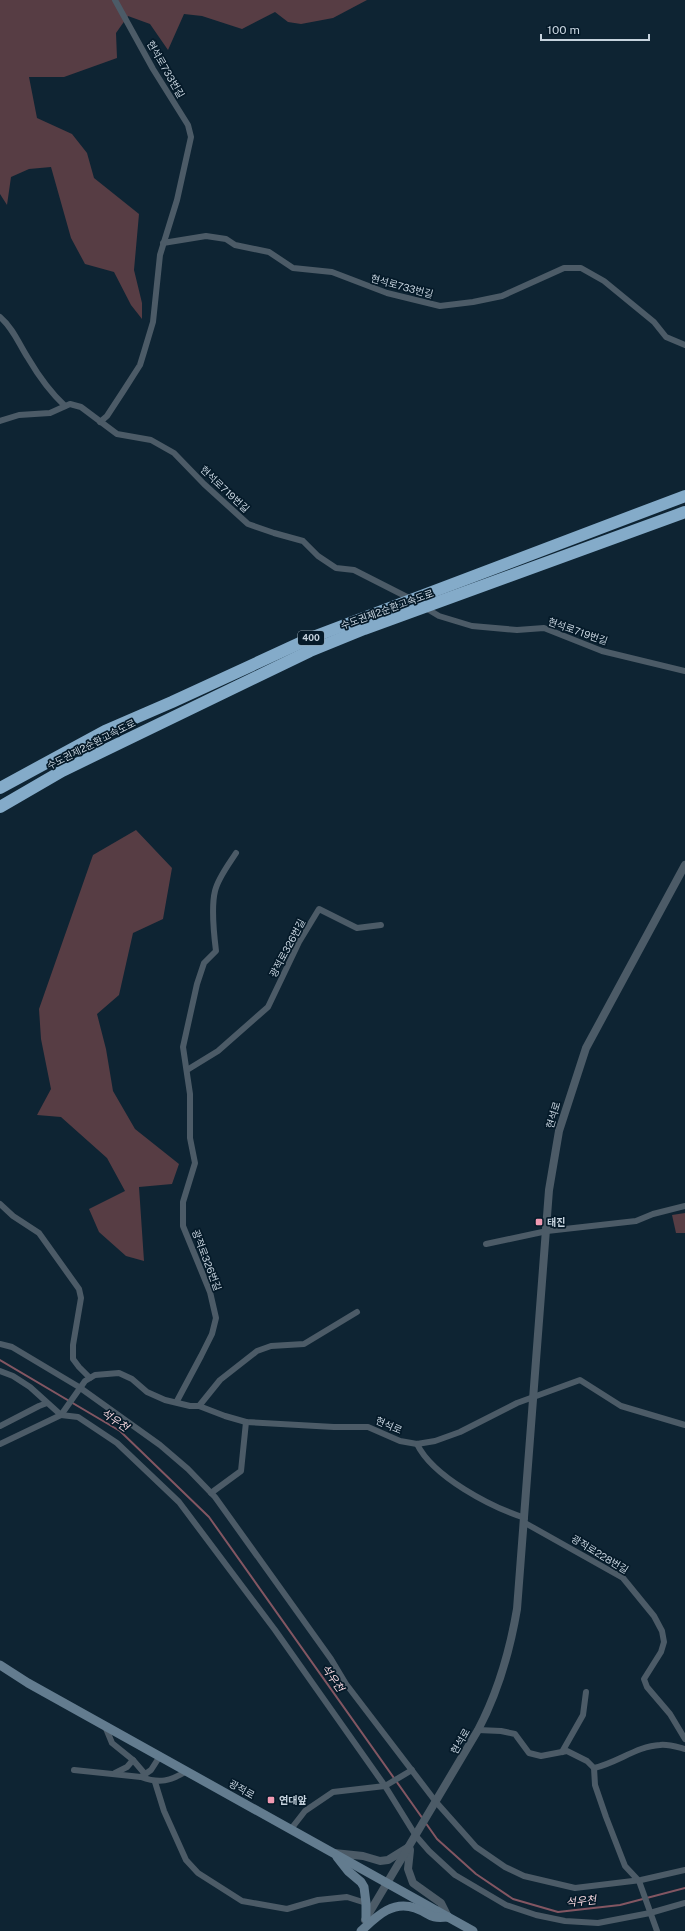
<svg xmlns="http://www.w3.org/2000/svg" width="685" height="1931" font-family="'Public Sans','Noto Sans KR',sans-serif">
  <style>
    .green { fill: #573d44 }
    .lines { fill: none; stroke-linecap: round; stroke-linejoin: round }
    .stream { stroke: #835662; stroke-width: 2 }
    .minor { stroke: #4c5b67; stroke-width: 6 }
    .tertiary { stroke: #4c5b67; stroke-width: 8 }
    .secondary { stroke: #637c8f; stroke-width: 9 }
    .motorway { stroke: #84abc9; stroke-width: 12 }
    .poi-dot { fill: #f19ab2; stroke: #051a29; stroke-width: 1.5 }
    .labels { text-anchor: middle; stroke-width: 3.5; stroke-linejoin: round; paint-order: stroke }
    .shield { fill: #051a29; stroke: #8c9ca8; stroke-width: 1 }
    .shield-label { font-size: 9px; font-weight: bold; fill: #c6d3de }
    .street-label { font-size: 10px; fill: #c6d3de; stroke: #051a29 }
    .poi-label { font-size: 10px; font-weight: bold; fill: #c6d3de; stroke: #051a29; text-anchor: start }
    .water-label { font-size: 11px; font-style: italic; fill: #f5d6dd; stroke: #051a29 }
  </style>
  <rect width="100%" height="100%" fill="#0e2433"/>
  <g class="green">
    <polygon points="0,0 367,0 333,18 301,24 288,22 275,12 242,29 202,16 184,14 168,50 150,24 128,16 116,33 117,58 64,77 29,77 37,118 72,134 87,153 94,178 139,214 134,270 142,303 142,319 131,305 114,272 85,264 71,238 51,167 29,169 11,177 7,205 0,194"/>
    <polygon points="136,830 172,868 163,919 133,933 119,995 97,1014 106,1049 113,1091 135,1129 179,1164 172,1184 139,1187 144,1261 126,1256 99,1232 89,1209 125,1191 107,1158 61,1117 37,1115 51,1089 41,1039 39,1009 93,855"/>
    <polygon points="685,1213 685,1233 676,1233 672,1215"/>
  </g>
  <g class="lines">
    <g class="stream">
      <polyline points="0,1360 120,1431 209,1517 423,1819"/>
      <polyline points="425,1822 437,1839 476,1874 513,1899 558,1912 620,1905 685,1888"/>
    </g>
    <g class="minor">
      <polyline points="163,243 206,236 226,239 235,245 269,252 293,268 332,272 387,293 440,306 473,302 502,296 564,268 581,268 604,281 654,322 666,337 685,345"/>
      <path d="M0,317c13,11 19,27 28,41 10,17 22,34 37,48"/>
      <polyline points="0,421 19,415 50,413 70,404 81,407 117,434 151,440 174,453 204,484 248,524 274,533 303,541 318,556 336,568 354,570 411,599"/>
      <polyline points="100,422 107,416 124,390 140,365 144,352 153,322 160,255 177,200 191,137 188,125 153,69 115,0"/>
      <polyline points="424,607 439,616 472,626 517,630 544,628 602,651 685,671"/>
      <polyline points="187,1070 218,1051 268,1007 299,942 319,909 357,928 381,925"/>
      <polyline points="0,1204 13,1216 39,1233 79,1289 81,1298 73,1345 73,1359 79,1367 90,1378"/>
      <polyline points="486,1244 547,1231 636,1221 653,1214 685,1206"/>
      <polyline points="0,1344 12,1347 79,1387 160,1445 188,1469 215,1497 331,1659 346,1684 436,1802 476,1847 505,1867 524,1876 575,1888 641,1880 685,1870"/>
      <polyline points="0,1371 13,1376 30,1387 61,1415 78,1417 117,1443 179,1502 275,1630 385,1786 416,1836 429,1851 455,1875 506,1905 536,1915 565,1921 598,1923 650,1913 685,1903"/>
      <path d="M177,1401l24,-45 11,-22 4,-16 -6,-26 -27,-66v-24l12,-39 -5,-25v-44l-7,-47 14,-63 7,-21 12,-12c-2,-16 -5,-44 -1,-60 3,-13 14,-27 21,-38"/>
      <polyline points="199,1406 225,1416 246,1422 334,1427 368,1427 400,1441 417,1444 435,1441 460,1432 517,1403 580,1380 621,1406 685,1425"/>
      <polyline points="0,1426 39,1406 47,1403"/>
      <polyline points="0,1444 61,1415 85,1381 95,1375 119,1373 132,1379 147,1392 165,1400 190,1406 199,1406 220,1380 257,1351 271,1346 304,1344 357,1312"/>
      <path d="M417,1444c16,33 74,63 108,74"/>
      <polyline points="211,1493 241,1471 246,1422"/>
      <polyline points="525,1523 623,1578 654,1616 662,1631 664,1642 661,1652 644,1679 647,1687 670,1714 685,1739"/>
      <polyline points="105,1726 112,1743 133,1760 145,1774"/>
      <path d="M478,1730l23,1 14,3 14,19 12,3 26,-5 20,10 7,7c23,-5 43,-22 66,-23 8,-1 17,2 25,4"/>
      <polyline points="562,1752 583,1715 586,1692"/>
      <polyline points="594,1768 595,1785 606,1817 625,1866 639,1881 657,1931"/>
      <polyline points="74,1770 141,1777 151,1770 160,1756"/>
      <polyline points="115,1773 127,1767 133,1760"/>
      <path d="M141,1777c19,7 29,4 46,-6"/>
      <polyline points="155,1782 164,1811 186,1860 198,1873 242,1901 287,1909 318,1900 347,1897 366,1903"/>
      <polyline points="291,1829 305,1811 333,1792 385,1786 412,1770"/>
    </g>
    <g class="tertiary">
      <polyline points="410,1850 408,1869 413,1883 441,1903 448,1917"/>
      <polyline points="334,1853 363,1856 380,1861 388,1860 409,1847"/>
      <path d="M365,1920l113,-190c20,-38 32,-80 39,-121l32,-419 10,-59 27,-83 99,-183"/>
    </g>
    <g class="secondary">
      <polyline points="0,1665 28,1683 473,1931"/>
      <polyline points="337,1857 348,1871 361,1882 364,1887 366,1903 366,1919"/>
      <path d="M361,1931c15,-14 31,-31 54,-23 17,6 12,11 33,9"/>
    </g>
    <g class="motorway">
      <polyline points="0,788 105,731 172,702 313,637 685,496"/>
      <polyline points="0,807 62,771 310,651 364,629 685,512"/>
    </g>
  </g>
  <g class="poi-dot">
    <rect x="535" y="1218" width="8" height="8" rx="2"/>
    <rect x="267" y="1796" width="8" height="8" rx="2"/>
  </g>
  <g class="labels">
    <rect class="shield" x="298" y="631" width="26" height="14" rx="3"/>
    <g class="shield-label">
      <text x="311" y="641">400</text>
    </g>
    <g class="street-label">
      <text transform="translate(166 69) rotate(60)" y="4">현석로733번길</text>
      <text transform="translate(402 286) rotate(15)" y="4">현석로733번길</text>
      <text transform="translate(225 489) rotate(43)" y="4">현석로719번길</text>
      <text transform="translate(387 609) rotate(-20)" y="4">수도권제2순환고속도로</text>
      <text transform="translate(578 631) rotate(19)" y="4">현석로719번길</text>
      <text transform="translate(91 744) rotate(-27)" y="4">수도권제2순환고속도로</text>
      <text transform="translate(287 948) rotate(-62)" y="4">광적로326번길</text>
      <text transform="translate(553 1115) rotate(-74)" y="4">현석로</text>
      <text transform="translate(207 1260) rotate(69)" y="4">광적로326번길</text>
      <text transform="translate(389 1425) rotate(23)" y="4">현석로</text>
      <text transform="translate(600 1554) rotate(31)" y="4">광적로228번길</text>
      <text transform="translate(460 1741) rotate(-60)" y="4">현석로</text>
      <text transform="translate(242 1789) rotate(29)" y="4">광적로</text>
    </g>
    <g class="poi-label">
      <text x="547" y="1226">태진</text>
      <text x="279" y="1804">연대앞</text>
    </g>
    <g class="water-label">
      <text transform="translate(115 1420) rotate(34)" y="4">석우천</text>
      <text transform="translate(333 1678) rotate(55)" y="4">석우천</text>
      <text transform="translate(581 1901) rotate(-6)" y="4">석우천</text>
    </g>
  </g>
  <path d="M541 34v6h108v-6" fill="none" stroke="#c6d3de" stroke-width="2"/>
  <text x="547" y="34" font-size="12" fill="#c6d3de" stroke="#051a29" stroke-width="3" paint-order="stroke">100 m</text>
</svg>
